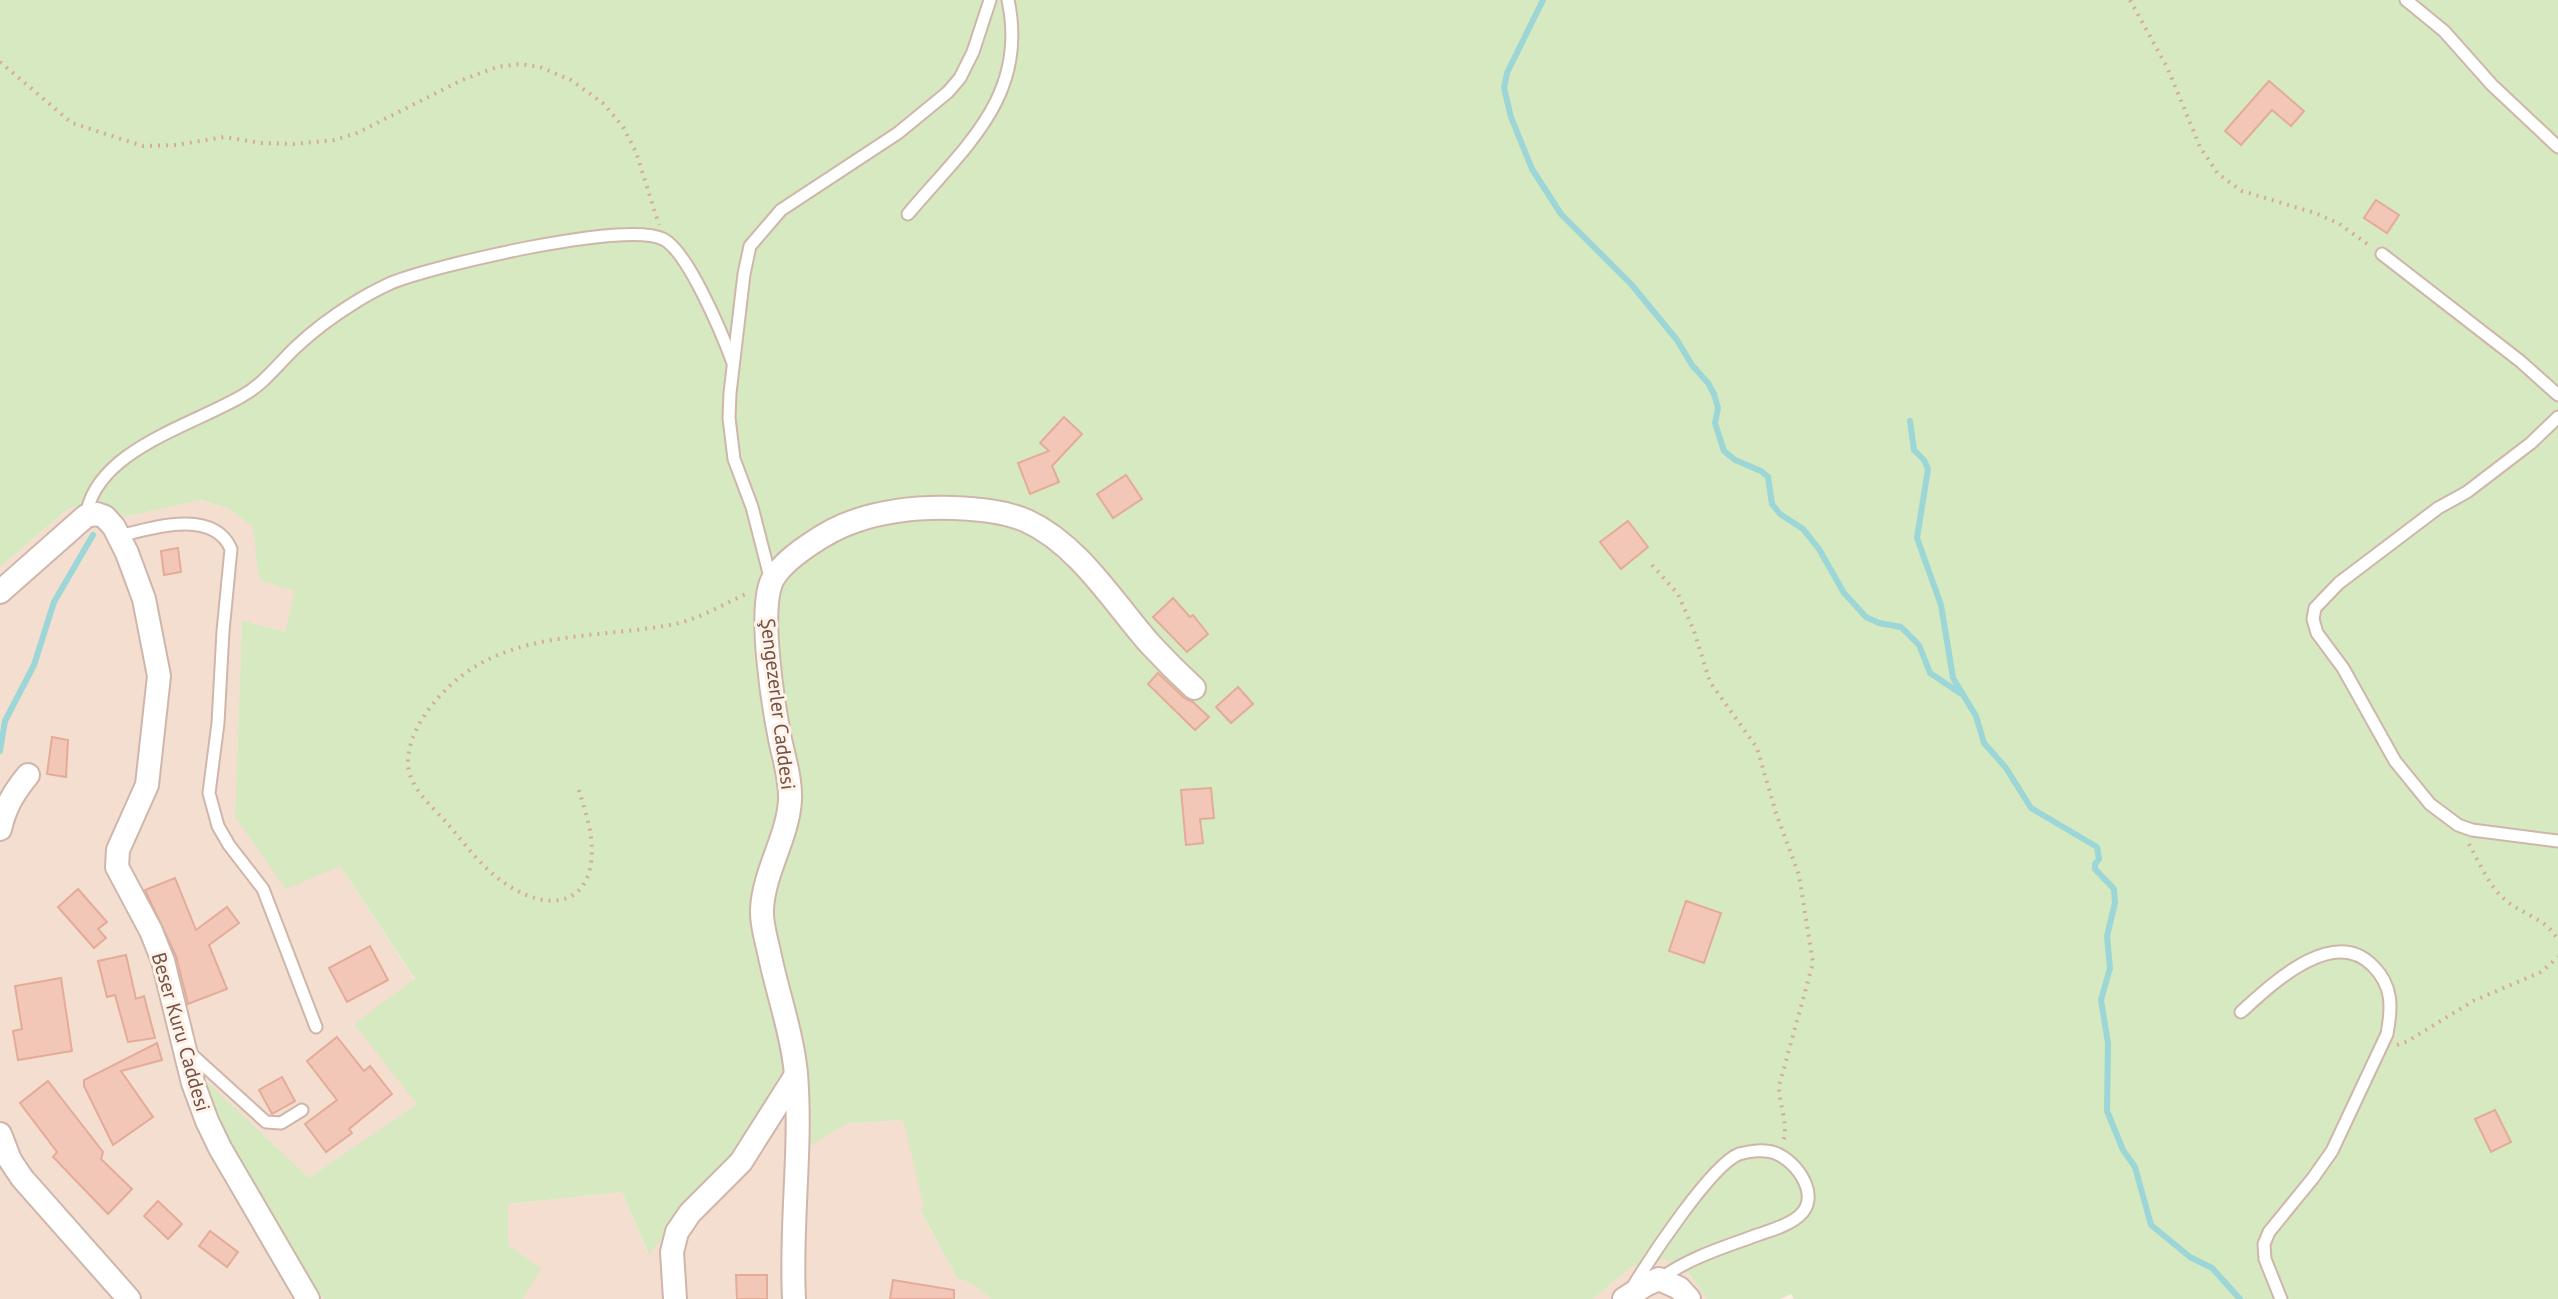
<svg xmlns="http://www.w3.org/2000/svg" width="2558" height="1299" font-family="'PT Sans',sans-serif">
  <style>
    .residential { fill: #f4decf }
    .green { fill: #d6e9c0 }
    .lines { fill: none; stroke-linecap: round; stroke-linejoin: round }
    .stream { stroke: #9cd6d7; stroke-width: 6 }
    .building { fill: #f2c7b8; stroke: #e4ab99; stroke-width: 2 }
    .lane-casing { stroke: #cfb6ab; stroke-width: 15 }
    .street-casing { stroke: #cfb6ab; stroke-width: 26 }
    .path { stroke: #d6aa9c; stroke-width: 4; stroke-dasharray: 2 6; stroke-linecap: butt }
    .lane { stroke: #fff; stroke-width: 11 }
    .street { stroke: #fff; stroke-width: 22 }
    .labels { text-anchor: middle; stroke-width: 6; stroke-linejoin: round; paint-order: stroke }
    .street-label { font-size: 20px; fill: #735148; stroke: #fff2e7 }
  </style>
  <rect width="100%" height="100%" fill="#fceee1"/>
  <g class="residential">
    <polygon points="199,500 229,509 254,527 259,580 296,591 285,632 242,620 235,817 340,866 415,980 355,1024 418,1104 309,1178 206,1082 300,1269 324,1299 0,1299 0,567 69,508 102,501 124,517"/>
    <polygon points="806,1063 808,1145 847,1124 899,1120 905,1122 921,1189 924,1207 920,1211 957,1278 972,1284 991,1299 523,1299 540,1268 508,1245 507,1204 622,1192 648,1254 691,1200 747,1138 778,1078"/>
    <polygon points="1665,1259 1690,1275 1707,1299 1593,1299 1631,1267"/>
  </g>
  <polygon class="green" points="0,0 2558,0 2558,1299 1794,1299 1791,1294 1780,1299 1707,1299 1690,1275 1665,1259 1631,1267 1593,1299 991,1299 972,1284 957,1278 920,1210 924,1207 904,1122 899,1120 847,1124 808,1146 806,1063 778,1078 734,1160 691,1200 649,1255 622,1192 508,1204 508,1245 541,1268 523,1299 324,1299 300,1269 213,1116 203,1083 206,1081 309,1178 417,1104 354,1024 415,979 340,866 286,889 235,817 242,620 285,632 295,591 259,580 253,527 229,509 200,500 124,517 102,501 69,508 0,567"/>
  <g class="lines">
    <g class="stream">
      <polyline points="1543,0 1507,73 1504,88 1511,117 1532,169 1561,214 1631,284 1677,340 1692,365 1708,383 1714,394 1718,408 1715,423 1724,451 1735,460 1761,471 1768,477 1772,504 1780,514 1803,529 1819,549 1844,593 1866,617 1879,623 1901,627 1919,645 1930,673 1960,693"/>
      <polyline points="1910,421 1914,450 1924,460 1928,469 1917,538 1941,605 1953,678 1976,716 1984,743 2006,768 2031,808 2097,847 2099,859 2095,864 2095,869 2114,889 2115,903 2107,936 2110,968 2101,1000 2108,1043 2107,1111 2123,1150 2135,1167 2151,1225 2190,1257 2212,1268 2240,1299"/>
      <polyline points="0,751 5,721 34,665 54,602 93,535"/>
    </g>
  </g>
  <g class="building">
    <polygon points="2269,81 2304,111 2291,126 2272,110 2241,145 2225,131"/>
    <polygon points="2376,200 2399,215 2387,233 2364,218"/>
    <polygon points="1064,417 1082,434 1052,466 1059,482 1030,494 1018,463 1049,451 1040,443"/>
    <polygon points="1126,475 1142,499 1113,518 1097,494"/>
    <polygon points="1628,521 1648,547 1621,569 1600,542"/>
    <polygon points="178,548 181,572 164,575 161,551"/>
    <polygon points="1173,598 1190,617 1193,615 1208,634 1187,652 1153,617"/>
    <polygon points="1158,673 1184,698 1193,702 1209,717 1195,730 1148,684"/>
    <polygon points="1238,687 1253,704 1231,723 1216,707"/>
    <polygon points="52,737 68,740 66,777 47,774"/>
    <polygon points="1211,788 1214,818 1200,819 1203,843 1186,845 1181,790"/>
    <polygon points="175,878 196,930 227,907 239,923 209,945 227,989 188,1004 176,956 145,890"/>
    <polygon points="78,889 107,922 98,929 106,938 94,948 58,907"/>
    <polygon points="1686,901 1721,913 1704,963 1669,951"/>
    <polygon points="370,946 388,980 347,1002 329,968"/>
    <polygon points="126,955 136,999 144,996 155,1038 128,1042 115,995 107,997 98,961"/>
    <polygon points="61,978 72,1051 18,1060 13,1031 22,1029 15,986"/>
    <polygon points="337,1037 364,1071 370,1066 392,1094 349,1129 352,1133 326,1152 305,1124 337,1100 307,1061"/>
    <polygon points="157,1043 162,1060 121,1071 153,1117 113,1145 84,1086 84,1080"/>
    <polygon points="282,1077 295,1101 272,1114 259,1090"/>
    <polygon points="48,1081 103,1152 101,1159 132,1189 108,1214 53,1157 57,1152 20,1103"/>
    <polygon points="2495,1110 2511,1142 2491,1152 2475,1119"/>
    <polygon points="158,1201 182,1224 168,1239 144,1216"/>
    <polygon points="210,1231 238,1252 227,1267 199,1246"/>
    <polygon points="736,1275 767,1275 767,1299 737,1299"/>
    <polygon points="893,1280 954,1290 954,1299 890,1299"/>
  </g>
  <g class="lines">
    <defs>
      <g id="lane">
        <polyline points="2406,0 2444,31 2492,85 2558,147"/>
        <path d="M908,214c55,-66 121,-117 100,-214"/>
        <polyline points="2382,254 2520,361 2558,395"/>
        <polyline points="2558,417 2531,443 2467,492 2438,508 2339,583 2315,608 2313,619 2317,633 2343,668 2395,761 2430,804 2458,825 2472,830 2558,841"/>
        <path d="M86,516c10,-66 105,-90 156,-120 22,-12 36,-32 54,-49 17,-16 37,-31 58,-44 11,-7 24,-14 37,-20 42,-17 235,-63 272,-44 25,12 60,97 70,124"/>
        <path d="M119,536c33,-8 94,-28 112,13l-8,82 -5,92 -9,70 9,33 11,19 34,44 53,138"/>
        <polyline points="771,581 752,507 734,459 729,418 730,393 744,274 750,246 781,210 898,133 948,92 960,78 973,52 990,0"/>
        <path d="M2241,1012c29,-26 92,-88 132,-46 20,20 19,41 14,68l-55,117 -19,27 -44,54 -5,12 1,15 16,40"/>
        <polyline points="189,1052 266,1122 281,1123 302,1110"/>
        <path d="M1632,1288c17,-28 79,-123 107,-134 10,-3 26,-5 36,-1 22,8 47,44 24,63 -10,9 -27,14 -39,18 -35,13 -70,23 -100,45"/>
      </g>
      <g id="street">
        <polyline points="0,592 86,516 97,514 105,517 114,527 127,553 144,599 159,676 147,785 118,850 117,867 151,931 163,961 193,1083 207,1121 220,1148 308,1299"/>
        <path d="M0,829c5,-22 14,-37 28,-54"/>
        <polyline points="0,1134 10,1160 22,1178 129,1299"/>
        <polyline points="675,1299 672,1252 677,1232 690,1213 741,1162 796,1075"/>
        <path d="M794,1299c-4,-75 8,-150 2,-225 -4,-42 -19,-82 -27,-122 -3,-14 -8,-29 -7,-43 2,-38 26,-72 28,-109 1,-20 -6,-42 -10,-61 -7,-35 -21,-124 -9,-156 10,-24 59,-54 84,-62 32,-11 64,-14 98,-13 24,1 51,3 74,13 52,24 86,81 123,123 14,15 29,30 44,44"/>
        <polyline points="1624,1299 1647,1284 1659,1279 1679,1288 1689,1299"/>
      </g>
    </defs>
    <use href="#lane" class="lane-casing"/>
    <use href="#street" class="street-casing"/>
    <g class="path">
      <polyline points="2130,0 2168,69 2200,147 2218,174 2242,191 2315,213 2338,223 2370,246"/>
      <polyline points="0,62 72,123 143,146 176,145 224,137 261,143 294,144 334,140 357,133 462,80 497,67 520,64 540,67 571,80 604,104 623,127 636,152 659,225"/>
      <path d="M1652,565l26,29 16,37 16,51 47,66 19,65 23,62 14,88 -34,123c0,18 10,40 4,56"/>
      <path d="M579,790c4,15 10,31 12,47 7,61 -32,80 -82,49 -26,-16 -43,-41 -63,-64 -15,-17 -38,-35 -38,-60 0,-32 28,-66 52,-85 59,-47 146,-39 215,-53 26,-6 49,-20 73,-31"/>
      <path d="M2469,844c10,18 19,40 34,54 17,16 46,21 55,43"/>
      <polyline points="2397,1045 2408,1041 2473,1001 2541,972 2558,957"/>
    </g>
    <use href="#lane" class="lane"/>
    <use href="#street" class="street"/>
  </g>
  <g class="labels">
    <g class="street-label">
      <text transform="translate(778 704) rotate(83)" y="7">Şengezerler Caddesi</text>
      <text transform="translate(181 1032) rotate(74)" y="7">Beser Kuru Caddesi</text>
    </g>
  </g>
</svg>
